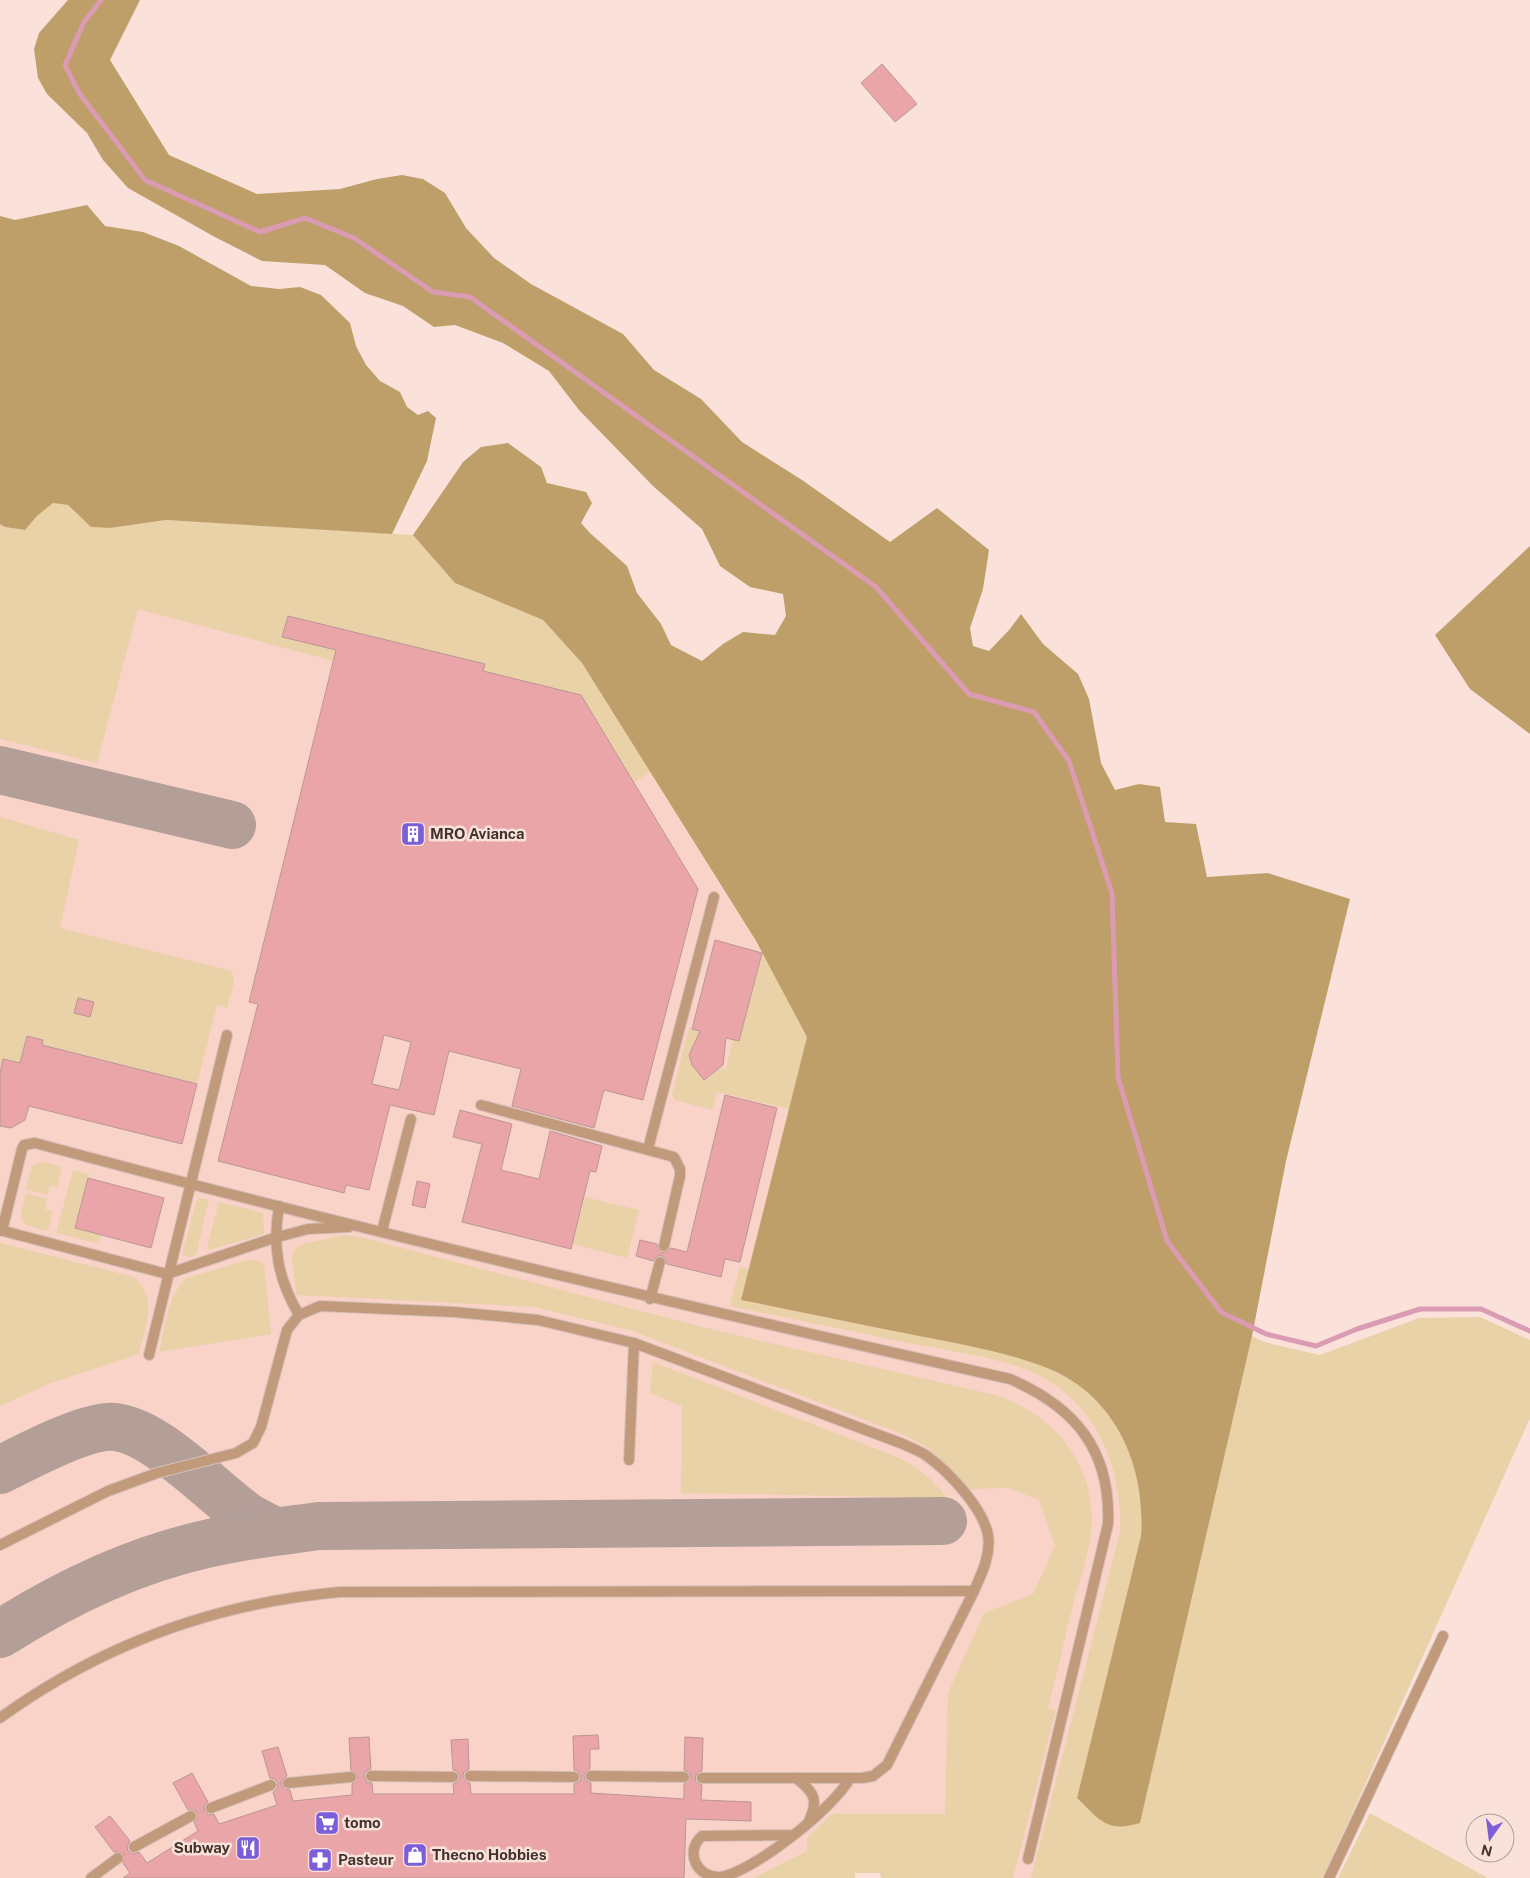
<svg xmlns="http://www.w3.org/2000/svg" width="1530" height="1878" font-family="'Public Sans',sans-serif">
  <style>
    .built { fill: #f9d3c7 }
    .green { fill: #e9d1a8 }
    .forest { fill: #be9f69 }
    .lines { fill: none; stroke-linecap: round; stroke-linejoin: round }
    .stream { stroke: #da9bb3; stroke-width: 5 }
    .taxiway { stroke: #b39e98; stroke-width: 48 }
    .building { fill: #e9a5a8; stroke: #bc9596; fill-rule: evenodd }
    .service-casing { stroke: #d5bfb8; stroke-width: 12 }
    .service { stroke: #c19a7c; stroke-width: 10 }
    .labels { text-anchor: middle; stroke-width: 5; stroke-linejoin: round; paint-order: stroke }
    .poi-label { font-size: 15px; font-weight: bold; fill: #42332e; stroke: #fae2db; text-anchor: start }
  </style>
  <rect width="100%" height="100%" fill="#fae2db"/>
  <polygon class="built" points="413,535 455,583 582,663 1015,1358 1092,1398 1141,1536 1077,1798 1055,1878 1003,1878 807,1851 753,1878 0,1878 0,640"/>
  <g class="green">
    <polygon points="53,503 68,505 91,527 110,528 166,520 413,535 455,583 543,620 582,663 650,772 634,782 581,695 483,671 484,664 342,629 334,661 138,609 97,763 0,739 0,524 5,527 25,530 37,516"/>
    <polygon points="0,817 79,840 60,928 232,971 234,983 227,1008 217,1005 197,1084 44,1046 39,1068 3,1059 0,1073"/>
    <path d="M763,952l44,85 -18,72 -72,-17 -5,18 -37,-10 -3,-5 17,-67 17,4c-12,11 -24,22 -11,37l16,5 10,-6 5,1 7,-30 6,2z"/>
    <polygon points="43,1162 62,1167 57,1187 50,1186 48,1195 26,1189 32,1166"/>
    <polygon points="73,1170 89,1174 75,1228 101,1235 98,1243 56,1233"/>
    <path d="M26,1193l21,6 -2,10 8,2 -5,20c-31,-7 -30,-8 -22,-38z"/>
    <polygon points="585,1197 639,1210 627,1258 573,1244"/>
    <polygon points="200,1198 209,1200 208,1203 196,1255 190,1257 182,1255 196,1202"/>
    <polygon points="219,1202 263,1213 264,1234 209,1250 207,1247"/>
    <path d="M345,1235l19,3 338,89 293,68c59,18 103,72 96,136 -2,23 -11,48 -17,70 -9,36 -17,72 -26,107l8,2 -43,168h-132l-1,-5h-25v5h-102l54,-27v-13l25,-24h113l3,-121 36,-80 49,-19 22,-48 -16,-46 -31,-12 -41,1 -40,-42 -22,-12 -275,-105 -96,-23 -238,-12 -4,-39 4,-9 10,-4z"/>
    <path d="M0,1243l134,34c25,22 11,50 5,77l-91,30 -48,22z"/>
    <path d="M247,1260h9l8,4 7,70 -112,18c6,-24 8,-57 28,-74z"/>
    <path d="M740,1267l9,2 -8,31c56,12 112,23 168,34 44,9 91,16 133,32 72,26 104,98 99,170l-64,262 63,25 112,-487 12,6 56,13 99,-37 61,-1 50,23v78l-207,460h-292l89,-346c3,-61 -22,-126 -80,-156 -34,-18 -96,-26 -136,-34 -58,-12 -116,-24 -174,-36z"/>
    <path d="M653,1362l246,96c21,11 34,22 48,40l-266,-5 1,-87 -32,-13z"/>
    <polygon points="1370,1813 1488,1878 1338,1878"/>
  </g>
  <g class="forest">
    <path d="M68,0h72l-30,60 59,95 88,39 83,-5 37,-10 25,-4 21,4 22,14 21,35 28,30 37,26 92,50 31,36 47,29 41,43 60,38 88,62 47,-34 52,42 -6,39 -13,39 3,18 16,5 21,-22 11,-15 22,30 35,30 11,25 12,64 14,27 24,-6 21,3 5,35 31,2 11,53 61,-4 82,26 -64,262 -34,175 -112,487c-34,10 -40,-3 -63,-25l64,-262c5,-72 -27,-144 -99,-170 -43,-16 -89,-23 -133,-32 -56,-11 -112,-23 -168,-34l66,-263 -51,-96 -174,-278 -39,-43 -88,-37 -42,-48 50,-73 18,-15 27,-4 33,24 6,16 39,9 6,11 -11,20 9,10 37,33 10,27 24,31 10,21 31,16 21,-17 20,-12 32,3 11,-19 -3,-22 -33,-7 -30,-21 -18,-37 -49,-43 -74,-76 -30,-39 -46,-28 -48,-18 -21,2 -31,-21 -38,-13 -40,-28 -63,-4 -49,-25 -85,-48 -25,-28 -16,-27 -40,-39 -9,-16 -4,-29 5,-16z"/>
    <polygon points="87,205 105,226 143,232 179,246 251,286 279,289 300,287 321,295 350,323 356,346 366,365 380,381 400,392 407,407 418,415 428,411 436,418 427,461 392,534 166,520 110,528 91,527 68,505 53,503 37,516 25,530 5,527 0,524 0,216 15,220"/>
    <polygon points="1530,546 1530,734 1470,689 1435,635"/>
  </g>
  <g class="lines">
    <polyline class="stream" points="101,0 84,22 65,65 79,93 145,180 260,232 305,218 354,238 433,292 470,297 876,587 969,694 1034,712 1069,761 1112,893 1118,1077 1167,1241 1221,1312 1266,1334 1316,1346 1357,1329 1420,1309 1481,1309 1530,1331"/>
    <g class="taxiway">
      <polyline points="0,770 232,825"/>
      <path d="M0,1470c26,-13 77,-40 106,-43 43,-5 107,66 142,90 9,5 18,10 27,14"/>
      <path d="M0,1634c63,-40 134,-74 206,-90 37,-9 76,-13 113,-18l624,-5"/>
    </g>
  </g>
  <g class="building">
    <polygon points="882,64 917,104 895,122 861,83"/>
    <path d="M288,616l197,48 -2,7 98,24 117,194 -55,211 -39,-10 -10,38 -82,-22 9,-37 -72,-18 -15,64 -44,-10 -21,85 -23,-5 -2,8 -126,-32 40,-157 -9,-2 87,-352 -54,-13zM384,1035l27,7 -12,48 -27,-6z"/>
    <polygon points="715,940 762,953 739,1041 726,1038 723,1065 704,1080 692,1065 689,1055 700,1031 692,1029"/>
    <polygon points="78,998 94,1002 90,1017 74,1013"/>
    <polygon points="27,1036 43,1040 42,1045 197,1084 182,1144 29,1106 25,1120 11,1128 0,1126 0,1073 3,1059 20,1063"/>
    <polygon points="725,1095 777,1108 740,1262 725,1259 721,1277 667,1264 665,1258 661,1255 656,1257 653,1261 636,1256 640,1240 657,1244 658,1248 662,1253 666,1252 671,1248 687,1252"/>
    <polygon points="460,1110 512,1124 501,1170 539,1179 550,1131 602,1146 596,1172 590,1171 571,1249 462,1222 482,1144 453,1137"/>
    <polygon points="88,1178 164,1198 151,1248 75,1228"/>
    <polygon points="417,1181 430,1184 425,1208 412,1205"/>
    <polygon points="598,1735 599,1749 590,1749 590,1769 584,1775 585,1780 591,1783 591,1793 684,1799 684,1784 691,1778 690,1773 684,1770 685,1737 703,1738 702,1771 698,1772 695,1778 696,1782 702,1785 701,1800 751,1802 751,1821 686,1819 684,1878 123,1878 130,1873 123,1863 124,1854 120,1852 114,1852 95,1827 110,1816 130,1841 127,1846 128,1851 133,1854 139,1852 147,1863 198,1831 194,1822 197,1819 197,1813 194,1810 188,1810 173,1783 192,1773 208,1802 204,1806 205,1811 209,1815 214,1814 219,1824 277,1805 273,1792 277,1789 278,1783 275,1779 270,1778 262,1751 278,1747 287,1776 282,1780 281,1784 285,1789 290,1790 293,1801 352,1795 352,1784 358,1777 356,1773 351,1770 349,1738 369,1737 371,1769 365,1772 364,1776 367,1782 372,1783 373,1794 454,1794 453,1784 459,1781 460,1777 457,1771 453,1770 451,1740 468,1739 469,1769 464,1772 463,1776 466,1782 470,1783 471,1794 574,1794 574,1784 580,1781 581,1777 578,1771 574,1770 573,1736"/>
  </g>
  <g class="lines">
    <defs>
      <g id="service">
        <polyline points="481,1105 674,1157 680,1169 680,1176 664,1246"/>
        <polyline points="648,1149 714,897"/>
        <path d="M279,1206c-7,41 -1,73 20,109"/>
        <polyline points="0,1230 167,1274 274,1238 308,1229 349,1227"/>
        <path d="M2,1231l20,-82 2,-4 11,-2c323,87 648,163 975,236 65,28 101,71 98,145l-80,335"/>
        <polyline points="382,1231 411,1119"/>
        <polyline points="650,1299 660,1262"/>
        <polyline points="149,1355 227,1035"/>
        <polyline points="629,1460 634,1343"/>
        <path d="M0,1545l108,-54 49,-18 79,-20 17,-10 8,-16 26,-97 12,-15 21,-9 134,6 84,8 96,23 269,101c8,4 17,7 24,12 22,16 56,52 61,79 3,20 -6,38 -14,56l-87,174 -14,11 -11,2h-160"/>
        <path d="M0,1718c101,-73 216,-115 340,-126l634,-1"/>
        <polyline points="371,1776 453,1777"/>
        <polyline points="470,1776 574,1777"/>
        <polyline points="591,1776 684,1777"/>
        <path d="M796,1778c18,14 23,21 13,43"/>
        <polyline points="288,1783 351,1777"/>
        <polyline points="211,1808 271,1785"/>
        <path d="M794,1835l-92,1c-18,16 -5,42 18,41 32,-4 115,-70 130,-99"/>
        <polyline points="134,1847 191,1816"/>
        <polyline points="91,1878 118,1858"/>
        <polyline points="1329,1878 1443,1636"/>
      </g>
    </defs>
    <use href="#service" class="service-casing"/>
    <use href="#service" class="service"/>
  </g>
  <defs>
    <symbol id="building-square" viewBox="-11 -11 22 22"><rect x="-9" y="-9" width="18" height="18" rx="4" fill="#7d5ed9" stroke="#fae2db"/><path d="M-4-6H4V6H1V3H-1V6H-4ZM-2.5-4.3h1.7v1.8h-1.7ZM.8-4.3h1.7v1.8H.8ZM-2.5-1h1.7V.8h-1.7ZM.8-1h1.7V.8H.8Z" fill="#fff"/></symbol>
    <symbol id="supermarket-square" viewBox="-11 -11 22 22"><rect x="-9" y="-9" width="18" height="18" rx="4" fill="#7d5ed9" stroke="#fae2db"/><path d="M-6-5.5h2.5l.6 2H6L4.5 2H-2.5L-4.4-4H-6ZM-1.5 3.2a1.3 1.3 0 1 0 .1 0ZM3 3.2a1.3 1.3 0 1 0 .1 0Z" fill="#fff"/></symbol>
    <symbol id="restaurant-square" viewBox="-11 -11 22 22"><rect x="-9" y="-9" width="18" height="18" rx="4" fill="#7d5ed9" stroke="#fae2db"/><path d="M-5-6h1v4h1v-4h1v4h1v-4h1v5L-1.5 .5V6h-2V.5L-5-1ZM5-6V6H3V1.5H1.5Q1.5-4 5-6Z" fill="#fff"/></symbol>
    <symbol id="shop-square" viewBox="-11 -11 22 22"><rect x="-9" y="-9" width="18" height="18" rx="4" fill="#7d5ed9" stroke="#fae2db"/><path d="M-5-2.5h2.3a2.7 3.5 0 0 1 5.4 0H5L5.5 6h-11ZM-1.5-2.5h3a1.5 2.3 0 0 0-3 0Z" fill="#fff"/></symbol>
    <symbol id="pharmacy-square" viewBox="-11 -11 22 22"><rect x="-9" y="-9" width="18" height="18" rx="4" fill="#7d5ed9" stroke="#fae2db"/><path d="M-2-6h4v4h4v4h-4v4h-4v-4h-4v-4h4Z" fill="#fff"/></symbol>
  </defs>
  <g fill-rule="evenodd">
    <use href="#building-square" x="399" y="820" width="28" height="28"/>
    <use href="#supermarket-square" x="313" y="1809" width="28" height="28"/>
    <use href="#restaurant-square" x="234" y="1834" width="28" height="28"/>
    <use href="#shop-square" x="401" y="1841" width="28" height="28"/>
    <use href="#pharmacy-square" x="306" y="1846" width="28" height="28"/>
  </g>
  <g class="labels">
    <g class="poi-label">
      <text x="430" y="839">MRO Avianca</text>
      <text x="344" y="1828">tomo</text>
      <text x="230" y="1853" text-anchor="end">Subway</text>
      <text x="432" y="1860">Thecno Hobbies</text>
      <text x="338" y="1865">Pasteur</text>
    </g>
  </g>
  <g transform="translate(1490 1838) rotate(194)"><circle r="24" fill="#fae2db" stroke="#b09c96"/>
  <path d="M0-4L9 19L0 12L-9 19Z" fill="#7d5ed9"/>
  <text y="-8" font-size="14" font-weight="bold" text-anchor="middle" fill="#42332e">N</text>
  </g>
</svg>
